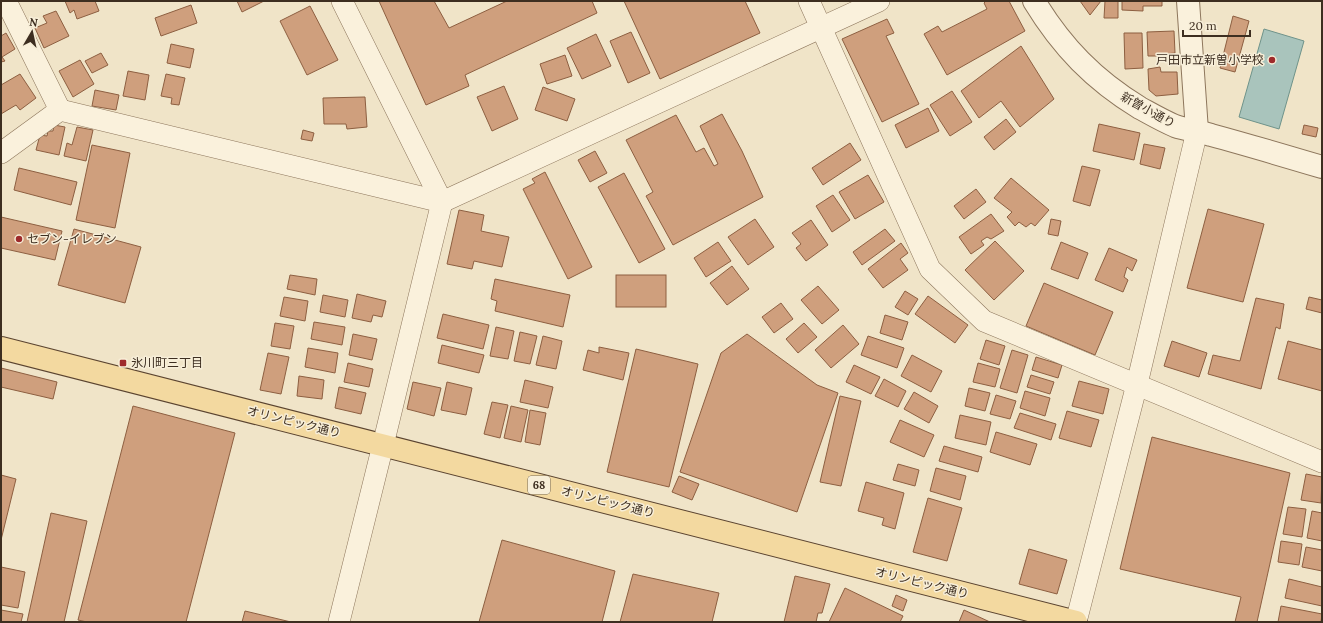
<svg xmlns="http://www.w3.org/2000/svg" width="1323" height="623" font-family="Lora,'Noto Sans JP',serif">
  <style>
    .water { fill: #a9c4bc; stroke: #6f938a }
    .building { fill: #cf9f7d; stroke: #8d5f41 }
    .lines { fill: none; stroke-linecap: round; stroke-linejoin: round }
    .minor-casing { stroke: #8d765c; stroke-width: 22 }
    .tertiary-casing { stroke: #8d765c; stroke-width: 24 }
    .primary-casing { stroke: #5b4430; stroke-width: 24 }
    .minor { stroke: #faf1dc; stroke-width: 21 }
    .tertiary { stroke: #faf1dc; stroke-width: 22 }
    .primary { stroke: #f3d9a0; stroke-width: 22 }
    .poi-dot { fill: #9e2a2b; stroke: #f7eed8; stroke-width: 1.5 }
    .labels { text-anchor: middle; stroke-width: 3; stroke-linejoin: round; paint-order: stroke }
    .shield { fill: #f7eed8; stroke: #756857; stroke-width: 1 }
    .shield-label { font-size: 11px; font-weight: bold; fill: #3d2e20 }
    .poi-label { font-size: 12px; fill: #3d2e20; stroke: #f7eed8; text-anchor: start }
    .street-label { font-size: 12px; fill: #3d2e20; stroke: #f7eed8 }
  </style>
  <rect width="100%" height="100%" fill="#f0e4c8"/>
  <polygon class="water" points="1264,29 1304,41 1279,129 1239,117"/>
  <g class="building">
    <polygon points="65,1 95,1 99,11 77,19 74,10 70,13"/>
    <polygon points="237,1 264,1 242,12"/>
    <polygon points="379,1 434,1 449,28 507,1 592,1 597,13 465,75 469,86 426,105"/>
    <polygon points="624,1 745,1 760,33 660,79"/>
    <polygon points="986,1 1009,1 1025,31 947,75 924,34 938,26 942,32 987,9 984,3"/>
    <polygon points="1080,1 1101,1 1090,15"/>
    <polygon points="1105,1 1118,1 1118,18 1104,18"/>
    <polygon points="1122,1 1162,1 1162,6 1143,6 1143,11 1122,10"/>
    <polygon points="191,5 197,23 161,36 155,18"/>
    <polygon points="310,6 338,60 307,75 280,21"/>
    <polygon points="56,11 69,36 44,48 35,28 47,23 43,16"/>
    <polygon points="1233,16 1249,21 1235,72 1220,68"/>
    <polygon points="887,19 894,33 886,36 919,104 882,122 842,39"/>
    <polygon points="1174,31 1175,53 1165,54 1164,56 1148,56 1147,32"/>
    <polygon points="631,32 650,73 628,83 610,41"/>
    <polygon points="6,33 15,49 2,57 5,61 1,62 1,36"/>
    <polygon points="1124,33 1142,33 1143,68 1125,69"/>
    <polygon points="596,34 611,66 582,79 567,48"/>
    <polygon points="171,44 194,49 190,68 167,63"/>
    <polygon points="1021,46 1054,99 1020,127 1001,101 979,118 961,91"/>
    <polygon points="101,53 108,65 92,73 85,61"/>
    <polygon points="565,55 572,76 547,84 540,64"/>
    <polygon points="80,60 94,84 73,97 59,71"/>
    <polygon points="1160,67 1161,72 1177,72 1178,94 1156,96 1149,90 1148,69"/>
    <polygon points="128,71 149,75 145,100 123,96"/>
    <polygon points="20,74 36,98 20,110 16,105 1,114 1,85"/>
    <polygon points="166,74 185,78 179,105 171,104 172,98 161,96"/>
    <polygon points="504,86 518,119 492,131 477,97"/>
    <polygon points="543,87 575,99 567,121 535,110"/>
    <polygon points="95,90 119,95 116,110 92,106"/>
    <polygon points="952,91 972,122 950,136 930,105"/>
    <polygon points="365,97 367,127 347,129 346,124 324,124 323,98"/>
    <polygon points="928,108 939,131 906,148 895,125"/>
    <polygon points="722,114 742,151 763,197 673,245 646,196 653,192 626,140 676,115 696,152 704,148 714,166 718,164 700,126"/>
    <polygon points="1006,119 1016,132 994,150 984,137"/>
    <polygon points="1099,124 1140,133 1134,160 1093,151"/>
    <polygon points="54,125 65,127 59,155 36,150 40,135 47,136 48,131 53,131"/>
    <polygon points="1304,125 1318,128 1316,137 1302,134"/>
    <polygon points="77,127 93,130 86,161 64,156 67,143 72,145"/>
    <polygon points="303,130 314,133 312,141 301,139"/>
    <polygon points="850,143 861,160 823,185 812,168"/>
    <polygon points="1144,144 1165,148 1160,169 1140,164"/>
    <polygon points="92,145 130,153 115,228 76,220"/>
    <polygon points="595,151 607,173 590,182 578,160"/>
    <polygon points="1082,166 1100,170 1090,206 1073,201"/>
    <polygon points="19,168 77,182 71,205 14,190"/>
    <polygon points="545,172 592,267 568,279 523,189 535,183 532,179"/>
    <polygon points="624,173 665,249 639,263 598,187"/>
    <polygon points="868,175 884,202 855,219 839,192"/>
    <polygon points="1011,178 1049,210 1035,226 1031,223 1026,227 1019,222 1015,226 1007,217 1012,212 994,198"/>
    <polygon points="976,189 986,202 964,219 954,206"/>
    <polygon points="833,195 850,220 832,232 816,206"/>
    <polygon points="1208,209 1264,224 1243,302 1187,288"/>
    <polygon points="459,210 484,215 481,231 509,237 502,267 474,261 472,269 447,264"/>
    <polygon points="991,214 1004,231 991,239 987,237 981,241 984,245 971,254 959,237"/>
    <polygon points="1,217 62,231 55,260 1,248"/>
    <polygon points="755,219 774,247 748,265 728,237"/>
    <polygon points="1051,219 1061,221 1058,236 1048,234"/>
    <polygon points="811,220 828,245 806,261 796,248 801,244 792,233"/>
    <polygon points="74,229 141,247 125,303 58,285"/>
    <polygon points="885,229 895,241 862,265 853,252"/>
    <polygon points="995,241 1024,271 994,300 965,270"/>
    <polygon points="718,242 731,261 706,277 694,258"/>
    <polygon points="1061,242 1088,253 1078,279 1051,269"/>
    <polygon points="901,243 908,253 900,259 908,270 883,288 868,269"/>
    <polygon points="1109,248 1137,260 1132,271 1127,267 1124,277 1128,280 1123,292 1095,280"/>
    <polygon points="732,266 749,289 727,305 710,283"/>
    <polygon points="290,275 317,279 315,295 287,289"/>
    <rect x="616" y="275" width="50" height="32"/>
    <polygon points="495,279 570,295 563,327 495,311 497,301 491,299"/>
    <polygon points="1044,283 1113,312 1095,355 1026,326"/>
    <polygon points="818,286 839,310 822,324 801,300"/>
    <polygon points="905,291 918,299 908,315 895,307"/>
    <polygon points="357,294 386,301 382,317 373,315 371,322 352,318"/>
    <polygon points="323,295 348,300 345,317 320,312"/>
    <polygon points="928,296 968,325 955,343 915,314"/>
    <polygon points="284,297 308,301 305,321 280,316"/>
    <polygon points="1309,297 1322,300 1322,313 1306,309"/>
    <polygon points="1256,298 1284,304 1280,329 1276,327 1261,389 1208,374 1213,355 1240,361"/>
    <polygon points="781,303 793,319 774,333 762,317"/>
    <polygon points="443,314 489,325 483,349 437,338"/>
    <polygon points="885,315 908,322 902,340 880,333"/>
    <polygon points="314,322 345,327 342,345 311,339"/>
    <polygon points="275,323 294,326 290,349 271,346"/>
    <polygon points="804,323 817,337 798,353 786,339"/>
    <polygon points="843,325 859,344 831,368 815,350"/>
    <polygon points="496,327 514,331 508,359 490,356"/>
    <polygon points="520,332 537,336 530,364 514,361"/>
    <polygon points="353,334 377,339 372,360 349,355"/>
    <polygon points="747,334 817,385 838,393 797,512 680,472 721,353"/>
    <polygon points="543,336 562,341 556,369 536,365"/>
    <polygon points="868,336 904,348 897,368 861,355"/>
    <polygon points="986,340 1005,346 999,365 980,359"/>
    <polygon points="1172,341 1207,353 1199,377 1164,366"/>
    <polygon points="1288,341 1322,350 1322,391 1278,379"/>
    <polygon points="442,345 484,355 479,373 438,363"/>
    <polygon points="599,347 629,353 623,380 583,370 588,350 599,353"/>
    <polygon points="308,348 338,353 335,373 305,367"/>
    <polygon points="636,349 698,364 669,487 607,472"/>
    <polygon points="1012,350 1028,355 1017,393 1000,388"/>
    <polygon points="268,353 289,357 281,394 260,390"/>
    <polygon points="912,355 942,371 931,392 901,376"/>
    <polygon points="1036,357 1062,365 1058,378 1032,370"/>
    <polygon points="348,363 373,369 369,387 344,382"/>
    <polygon points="978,363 1000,369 995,387 973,382"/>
    <polygon points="854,365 880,377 871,394 846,382"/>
    <polygon points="1,368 57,382 53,399 1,387"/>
    <polygon points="1031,375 1054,382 1050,394 1027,387"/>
    <polygon points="299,376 324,380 322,399 297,396"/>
    <polygon points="884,379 906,391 898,407 875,396"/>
    <polygon points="525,380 553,387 548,408 520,402"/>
    <polygon points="1079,381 1109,389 1103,414 1072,406"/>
    <polygon points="413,382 441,388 434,416 407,409"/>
    <polygon points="447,382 472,388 466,415 441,410"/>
    <polygon points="339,387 366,393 361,414 335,408"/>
    <polygon points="969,388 990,393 985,411 965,406"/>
    <polygon points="1025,391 1050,398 1045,416 1020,408"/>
    <polygon points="914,392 938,406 929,423 904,409"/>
    <polygon points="996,395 1016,401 1010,419 990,414"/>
    <polygon points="840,396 861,401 841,486 820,482"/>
    <polygon points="492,402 508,405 500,438 484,434"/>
    <polygon points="133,406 235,433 186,622 87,622 78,620"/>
    <polygon points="511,406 528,410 521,442 504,438"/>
    <polygon points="530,410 546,413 540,445 525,442"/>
    <polygon points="1067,411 1099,420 1091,447 1059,438"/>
    <polygon points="1020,413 1056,424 1051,440 1014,428"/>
    <polygon points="960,415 991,422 986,445 955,438"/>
    <polygon points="900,420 934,435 924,457 890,442"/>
    <polygon points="996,432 1037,444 1030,465 990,452"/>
    <polygon points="1152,437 1290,473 1257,622 1235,622 1241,597 1120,569"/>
    <polygon points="944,446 982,457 978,472 939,461"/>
    <polygon points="898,464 919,470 915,486 893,480"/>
    <polygon points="936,468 966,476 960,500 930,491"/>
    <polygon points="1306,474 1322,477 1321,503 1301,500"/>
    <polygon points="1,475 16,479 1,540"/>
    <polygon points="679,476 699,484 692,500 672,492"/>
    <polygon points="866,482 904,493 895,529 882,525 884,518 858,511"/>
    <polygon points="928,498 962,508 947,561 913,552"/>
    <polygon points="1288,507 1306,509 1302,537 1283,534"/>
    <polygon points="1312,511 1322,513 1322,541 1307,538"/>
    <polygon points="51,513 87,521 64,622 27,622"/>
    <polygon points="502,540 615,571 602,622 479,622"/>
    <polygon points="1281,541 1302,544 1299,565 1278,562"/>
    <polygon points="1306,547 1322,550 1322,571 1302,567"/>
    <polygon points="1029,549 1067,560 1057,594 1019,584"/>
    <polygon points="1,567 25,572 18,608 1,605"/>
    <polygon points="633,574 719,593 712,622 620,622"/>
    <polygon points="795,576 830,584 822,613 818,613 816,622 784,622"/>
    <polygon points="1289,579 1322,587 1322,606 1285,598"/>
    <polygon points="845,588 903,616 900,622 829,622"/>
    <polygon points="896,595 907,600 903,611 892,606"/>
    <polygon points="1281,606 1322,614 1321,622 1278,622"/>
    <polygon points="1,610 23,614 21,622 1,622"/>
    <polygon points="964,610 990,622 959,622"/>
    <polygon points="245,611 291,622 242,622"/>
  </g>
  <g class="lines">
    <defs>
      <g id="minor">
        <polyline points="6,1 60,110"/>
        <polyline points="809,1 930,269 984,321 1322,462"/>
        <polyline points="1,153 60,110 442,202 879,1"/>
        <polyline points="339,622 383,445 442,202 342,1"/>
        <polyline points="1076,622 1137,384 1197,131"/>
      </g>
      <g id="tertiary">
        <path d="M1034,1c28,46 60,79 106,107 11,6 23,13 35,18 12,4 24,5 36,9 37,10 74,21 111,32"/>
        <polyline points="1188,1 1197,131"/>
      </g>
      <polyline id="primary" points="1,348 1076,622"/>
    </defs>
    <use href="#minor" class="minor-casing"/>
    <use href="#tertiary" class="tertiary-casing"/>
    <use href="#primary" class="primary-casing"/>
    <use href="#minor" class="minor"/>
    <use href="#tertiary" class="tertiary"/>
    <use href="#primary" class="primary"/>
  </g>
  <g class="poi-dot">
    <circle cx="1272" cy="60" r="4"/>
    <circle cx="19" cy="239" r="4"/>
    <rect x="119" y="359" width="8" height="8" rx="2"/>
  </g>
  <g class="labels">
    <rect class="shield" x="528" y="476" width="22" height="18" rx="3"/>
    <g class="shield-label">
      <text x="539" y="489">68</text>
    </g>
    <g class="poi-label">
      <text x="1264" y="64" text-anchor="end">戸田市立新曽小学校</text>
      <text x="27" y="243">セブン-イレブン</text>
      <text x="131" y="367">氷川町三丁目</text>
    </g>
    <g class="street-label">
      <text transform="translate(1148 110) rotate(29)" y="4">新曽小通り</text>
      <text transform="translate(294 422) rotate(14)" y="4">オリンピック通り</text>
      <text transform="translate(608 502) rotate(14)" y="4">オリンピック通り</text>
      <text transform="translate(922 583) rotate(14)" y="4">オリンピック通り</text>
    </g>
  </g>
  <rect width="1323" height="623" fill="none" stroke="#3d2e20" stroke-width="4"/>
  <g transform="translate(32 32) rotate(9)" stroke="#f7eed8" stroke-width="3" paint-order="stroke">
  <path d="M0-3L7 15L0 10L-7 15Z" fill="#3d2e20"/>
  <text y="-6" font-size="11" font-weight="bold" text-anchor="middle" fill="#3d2e20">N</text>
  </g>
  <path d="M1183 30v6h67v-6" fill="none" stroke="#3d2e20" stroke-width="2"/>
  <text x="1189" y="30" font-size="12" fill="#3d2e20" stroke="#f7eed8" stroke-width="3" paint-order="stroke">20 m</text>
</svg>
